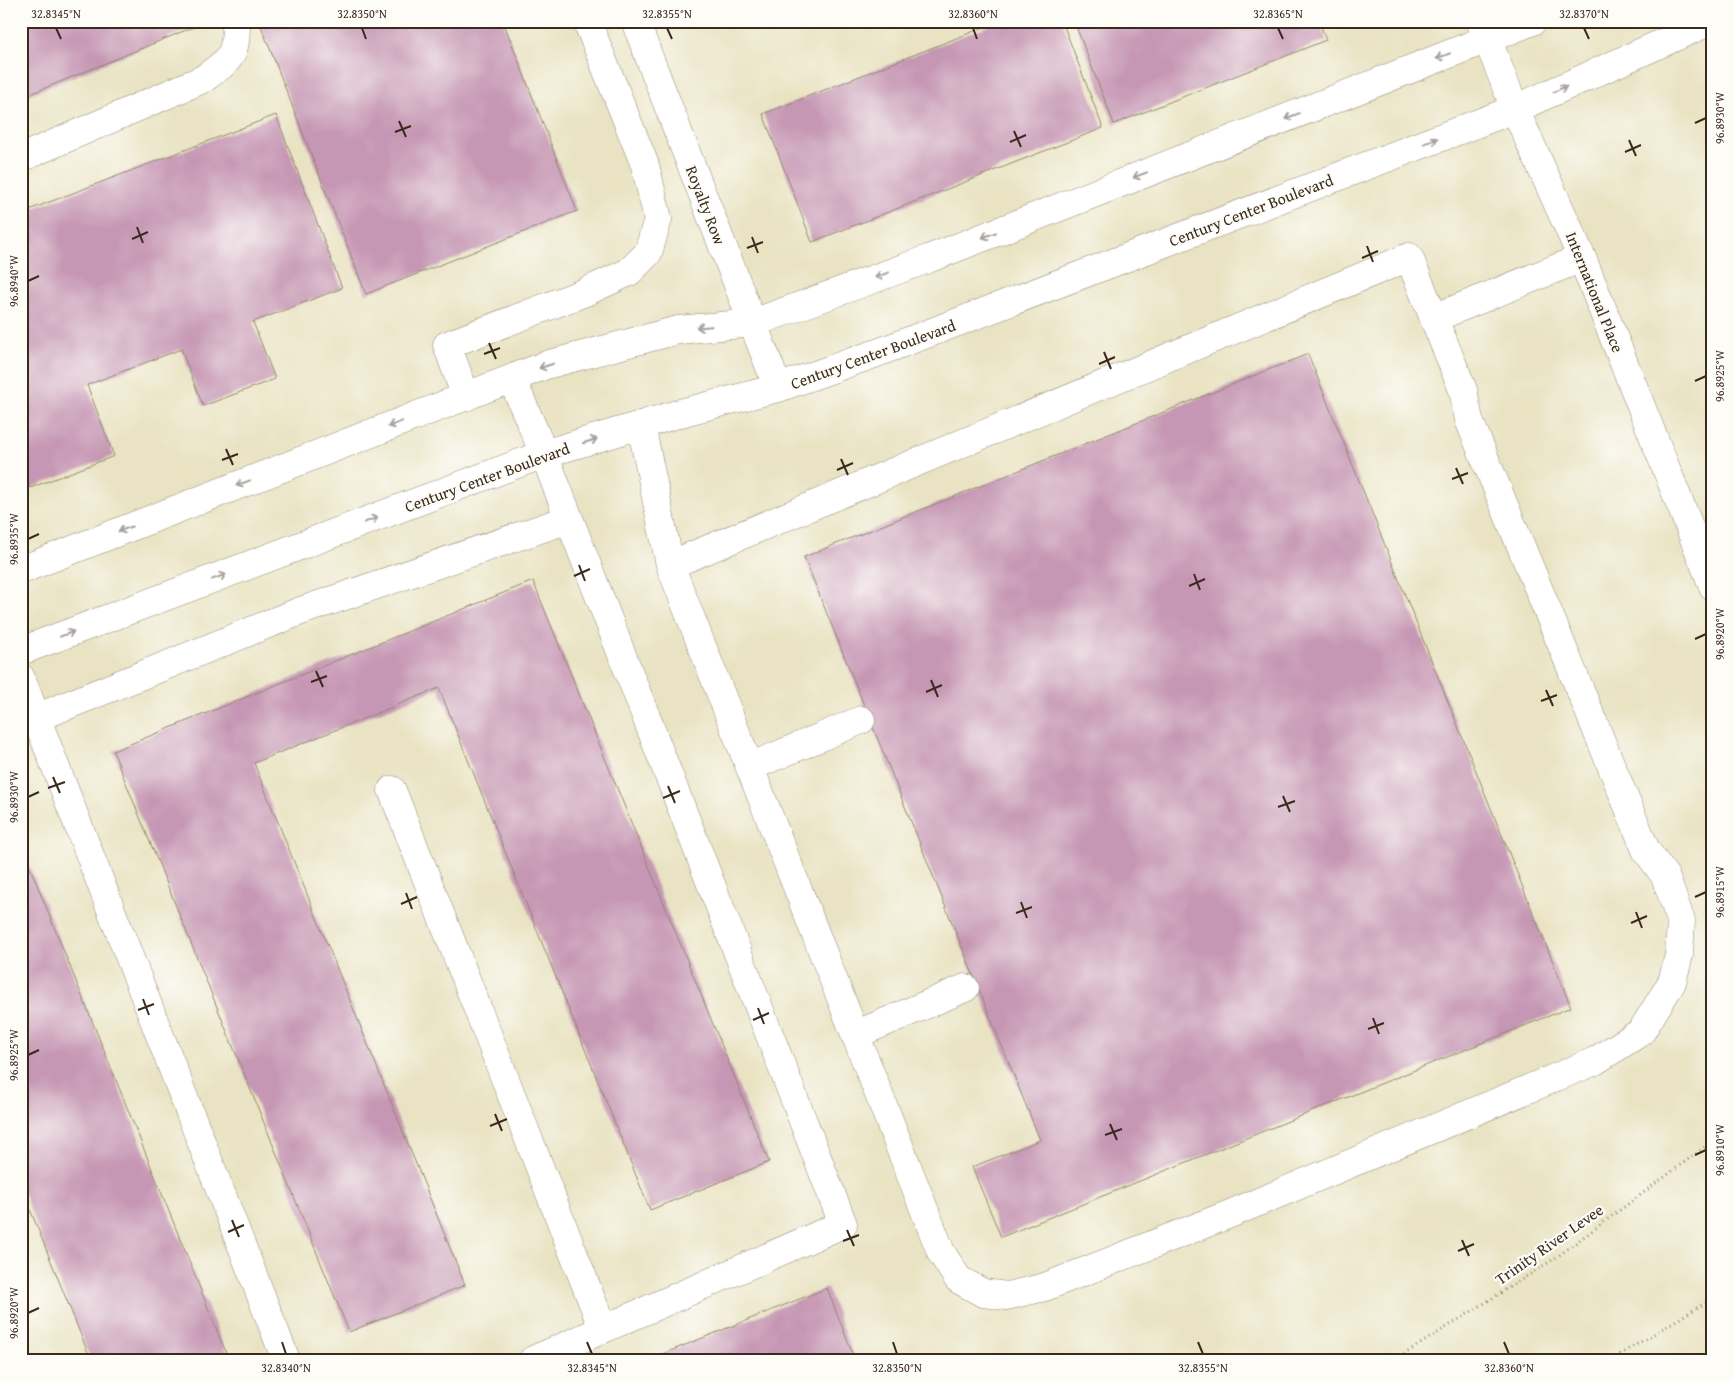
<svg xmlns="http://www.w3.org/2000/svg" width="1734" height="1381" font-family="'Gentium Book Plus',serif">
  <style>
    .building { fill: #c697b4 }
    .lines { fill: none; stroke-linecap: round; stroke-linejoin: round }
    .minor-casing { stroke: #928670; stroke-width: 29 }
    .path { stroke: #928670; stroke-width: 3; stroke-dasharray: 1 4; stroke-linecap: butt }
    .minor { stroke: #fff; stroke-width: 28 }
    .oneway { stroke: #a79f9a }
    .ticks { fill: none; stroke: #3b2a1e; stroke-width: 2 }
    .labels { text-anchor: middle; stroke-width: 4.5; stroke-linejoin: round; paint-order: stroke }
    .street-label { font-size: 16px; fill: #3b2a1e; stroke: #fdfcf7 }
    .neatline { fill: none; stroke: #3b2a1e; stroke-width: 2 }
    .ticks-label { font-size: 12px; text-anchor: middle; fill: #3b2a1e }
  </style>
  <rect width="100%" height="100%" fill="#fdfcf7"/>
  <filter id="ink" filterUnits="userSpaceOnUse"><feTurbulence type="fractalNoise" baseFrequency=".02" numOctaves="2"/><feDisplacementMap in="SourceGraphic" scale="10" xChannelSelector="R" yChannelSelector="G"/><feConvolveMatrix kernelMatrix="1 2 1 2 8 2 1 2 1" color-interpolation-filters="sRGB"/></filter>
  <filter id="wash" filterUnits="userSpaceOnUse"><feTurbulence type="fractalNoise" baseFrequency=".0096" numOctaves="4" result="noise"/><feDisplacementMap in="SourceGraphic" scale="20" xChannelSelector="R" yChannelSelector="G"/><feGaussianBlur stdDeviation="1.12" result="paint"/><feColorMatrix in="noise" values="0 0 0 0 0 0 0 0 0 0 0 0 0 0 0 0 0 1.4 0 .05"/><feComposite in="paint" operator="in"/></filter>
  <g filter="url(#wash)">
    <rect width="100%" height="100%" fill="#e9e3c3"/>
    <g id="blocks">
      <g class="building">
        <polygon points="21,21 208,21 21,98"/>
        <polygon points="259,21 503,21 577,211 366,294"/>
        <polygon points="1000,21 1062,21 1103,128 812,242 763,114"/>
        <polygon points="1074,21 1319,21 1326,40 1114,124"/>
        <polygon points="276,115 342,288 253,322 275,379 203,406 181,349 87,385 114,456 30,488 25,475 21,477 21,213"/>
        <polygon points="1308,354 1571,1007 1001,1237 972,1167 1040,1140 804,557"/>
        <polygon points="533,581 769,1162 650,1210 439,688 254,763 465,1285 349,1332 113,751"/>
        <polygon points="21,845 229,1360 91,1360 21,1187"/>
        <polygon points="827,1288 855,1360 648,1360"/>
      </g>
    </g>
  </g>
  <g filter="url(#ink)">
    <use href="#blocks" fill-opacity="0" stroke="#928670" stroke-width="1"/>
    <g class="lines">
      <defs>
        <g id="minor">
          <polyline points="635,21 778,388"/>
          <polyline points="1481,23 1515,109 1582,258 1713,586"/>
          <path d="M21,158l182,-79c28,-20 33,-22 33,-58"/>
          <polyline points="1434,318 1582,258"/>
          <polyline points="512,379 544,454 843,1224 533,1360"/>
          <polyline points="466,397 447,345 583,293 629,272 648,253 658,219 645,165 587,21"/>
          <polyline points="641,425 670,565 941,1252 958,1279 983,1293 1007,1296 1045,1287 1230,1214 1595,1061 1641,1032 1672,982 1679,955 1681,921 1665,876 1646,850 1469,420 1463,390 1409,257 670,565"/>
          <polyline points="21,570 546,365 678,330 753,323 928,259 1533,21"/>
          <polyline points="21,651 544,454 684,412 778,388 877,353 1515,109 1711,21"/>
          <polyline points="21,678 286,1360"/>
          <polyline points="21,724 298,612 569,519"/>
          <polyline points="750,767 861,720"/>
          <polyline points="392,790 603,1329"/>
          <polyline points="855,1035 965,988"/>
        </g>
      </defs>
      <use href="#minor" class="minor-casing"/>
      <g class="path">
        <polyline points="1395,1360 1554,1259 1713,1141"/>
        <polyline points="1611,1360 1713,1298"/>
      </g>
      <use href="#minor" class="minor"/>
    </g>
    <defs><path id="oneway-shaft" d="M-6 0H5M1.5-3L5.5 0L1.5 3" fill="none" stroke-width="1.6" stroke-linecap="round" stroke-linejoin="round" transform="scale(1.25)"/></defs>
    <g class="oneway">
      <use href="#oneway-shaft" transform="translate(1443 56) rotate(159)"/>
      <use href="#oneway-shaft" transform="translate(1560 89) rotate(-24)"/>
      <use href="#oneway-shaft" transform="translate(1292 116) rotate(159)"/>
      <use href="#oneway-shaft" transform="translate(1431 141) rotate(-21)"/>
      <use href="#oneway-shaft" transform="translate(1140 175) rotate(159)"/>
      <use href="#oneway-shaft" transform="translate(989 235) rotate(159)"/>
      <use href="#oneway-shaft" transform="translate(882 275) rotate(160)"/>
      <use href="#oneway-shaft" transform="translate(704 327) rotate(175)"/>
      <use href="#oneway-shaft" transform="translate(546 366) rotate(162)"/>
      <use href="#oneway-shaft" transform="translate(395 424) rotate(159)"/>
      <use href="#oneway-shaft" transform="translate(590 441) rotate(-17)"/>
      <use href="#oneway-shaft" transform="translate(243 483) rotate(159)"/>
      <use href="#oneway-shaft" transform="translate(371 520) rotate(-21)"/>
      <use href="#oneway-shaft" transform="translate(125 529) rotate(159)"/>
      <use href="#oneway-shaft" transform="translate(219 577) rotate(-21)"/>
      <use href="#oneway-shaft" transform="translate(67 634) rotate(-21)"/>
    </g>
  </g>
  <path class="ticks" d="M56,28l5,11M362,28l4,11M667,28l5,11M973,28l4,11M1278,28l5,11M1584,28l5,11M399,121l7,16M1695,123l11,-5M1014,131l7,16M395,132l16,-6M1629,140l7,16M1010,142l16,-7M1625,152l16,-7M137,227l6,16M752,237l6,16M132,239l16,-7M1367,246l6,16M747,248l16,-6M1362,258l16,-7M28,281l11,-5M489,343l7,16M1104,352l7,17M484,354l16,-6M1099,364l16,-7M1695,381l11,-5M226,449l7,16M841,459l7,16M222,460l16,-6M1456,468l7,16M837,470l16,-7M1452,479l16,-6M28,539l11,-5M579,565l6,16M1194,574l6,16M574,576l16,-7M1189,586l16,-7M1695,639l11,-5M316,671l7,16M931,680l7,17M311,682l16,-6M1546,690l7,16M926,692l16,-7M1541,701l16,-6M53,777l7,16M668,786l7,17M48,788l17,-6M1283,796l7,16M28,797l11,-5M663,798l17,-7M1278,807l17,-6M406,893l6,16M1695,897l11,-5M1021,902l6,16M401,904l16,-7M1636,912l6,16M1016,913l16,-6M1631,923l16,-7M143,999l6,16M758,1008l6,16M138,1010l16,-6M1373,1018l6,16M753,1020l16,-7M1368,1029l16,-6M28,1055l11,-5M495,1114l7,17M1110,1124l7,16M490,1126l17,-7M1105,1135l17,-6M1695,1155l11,-5M232,1220l7,17M847,1230l7,16M228,1232l16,-7M1462,1240l7,16M843,1241l16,-6M1458,1251l16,-7M28,1313l11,-5M282,1342l4,12M587,1342l5,12M893,1342l4,12M1198,1342l5,12M1504,1342l5,12"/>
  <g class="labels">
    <g class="street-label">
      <text transform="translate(706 205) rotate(69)" y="6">Royalty Row</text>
      <text transform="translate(1251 210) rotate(-21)" y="6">Century Center Boulevard</text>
      <text transform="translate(1595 292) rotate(68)" y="6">International Place</text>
      <text transform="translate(873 354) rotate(-20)" y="6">Century Center Boulevard</text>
      <text transform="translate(487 477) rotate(-20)" y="6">Century Center Boulevard</text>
      <text transform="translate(1549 1244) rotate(-35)" y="6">Trinity River Levee</text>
    </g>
  </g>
  <rect width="1734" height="1381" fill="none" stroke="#fdfcf7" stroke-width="55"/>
  <rect x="28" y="28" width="1678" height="1326" class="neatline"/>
  <g class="ticks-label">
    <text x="56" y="18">32.8345°N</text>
    <text x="362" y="18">32.8350°N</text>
    <text x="667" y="18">32.8355°N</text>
    <text x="973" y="18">32.8360°N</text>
    <text x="1278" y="18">32.8365°N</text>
    <text x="1584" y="18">32.8370°N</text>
    <text transform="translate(1720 118) rotate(-90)" y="4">96.8930°W</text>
    <text transform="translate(14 281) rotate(-90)" y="4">96.8940°W</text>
    <text transform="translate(1720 376) rotate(-90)" y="4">96.8925°W</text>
    <text transform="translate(14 539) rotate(-90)" y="4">96.8935°W</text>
    <text transform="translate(1720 634) rotate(-90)" y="4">96.8920°W</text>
    <text transform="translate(14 797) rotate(-90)" y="4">96.8930°W</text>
    <text transform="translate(1720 892) rotate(-90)" y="4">96.8915°W</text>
    <text transform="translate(14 1055) rotate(-90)" y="4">96.8925°W</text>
    <text transform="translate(1720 1150) rotate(-90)" y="4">96.8910°W</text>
    <text transform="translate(14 1313) rotate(-90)" y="4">96.8920°W</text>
    <text x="286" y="1372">32.8340°N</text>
    <text x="592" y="1372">32.8345°N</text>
    <text x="897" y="1372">32.8350°N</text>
    <text x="1203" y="1372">32.8355°N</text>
    <text x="1509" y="1372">32.8360°N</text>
  </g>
</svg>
